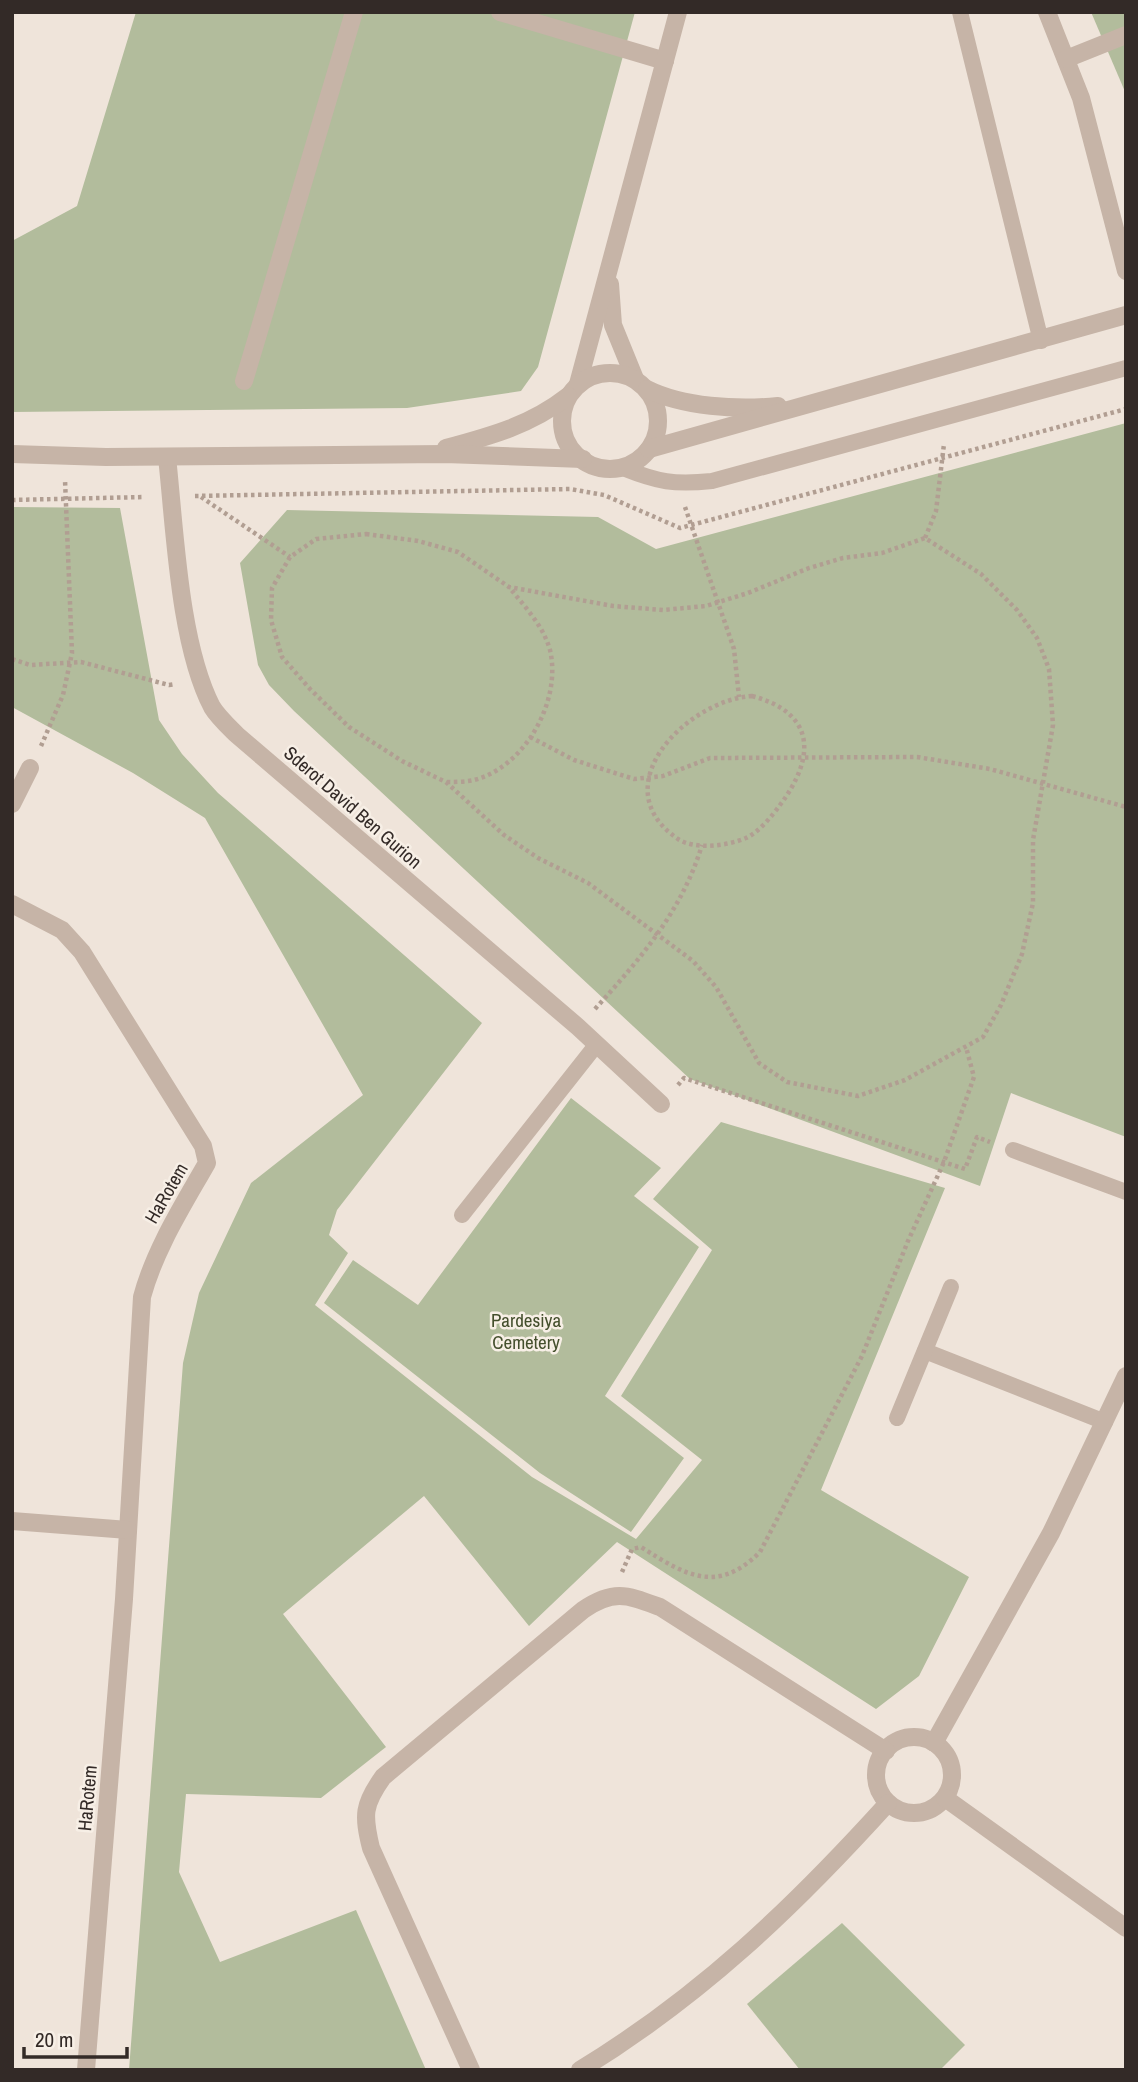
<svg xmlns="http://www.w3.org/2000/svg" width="1138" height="2082" font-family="'Archivo Narrow',sans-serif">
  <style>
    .green { fill: #b2bc9c }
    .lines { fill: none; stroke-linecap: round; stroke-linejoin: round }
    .path { stroke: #b19e92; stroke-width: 4.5; stroke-dasharray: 3.5 3.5; stroke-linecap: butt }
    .service { stroke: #c6b4a7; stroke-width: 16 }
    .minor { stroke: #c6b4a7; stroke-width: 18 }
    .tertiary { stroke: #c6b4a7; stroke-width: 18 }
    .labels { text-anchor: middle; stroke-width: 5; stroke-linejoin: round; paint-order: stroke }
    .street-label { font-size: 19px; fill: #332a27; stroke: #f7efe6 }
    .park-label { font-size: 19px; fill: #444f2d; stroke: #f7efe6 }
  </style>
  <rect width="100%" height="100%" fill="#efe4da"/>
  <g class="green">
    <polygon points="136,12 635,12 538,367 521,391 407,408 12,412 12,241 77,206"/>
    <polygon points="1091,12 1126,12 1126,94"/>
    <polygon points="1126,423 1126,1137 1011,1093 980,1186 690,1079 294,711 269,685 258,665 240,563 287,510 598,517 656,549"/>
    <polygon points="12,507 120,508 159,720 182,754 218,793 482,1023 337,1210 329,1235 348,1253 315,1305 532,1477 636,1539 702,1460 621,1396 712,1250 653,1199 721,1122 945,1188 821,1490 969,1577 919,1676 876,1709 617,1542 529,1626 424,1496 283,1614 386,1747 321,1798 186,1794 179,1872 220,1962 356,1910 426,2070 129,2070 183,1363 199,1293 251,1183 363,1095 205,818 133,773 12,707"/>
    <polygon points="571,1098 661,1168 634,1196 699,1247 605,1396 684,1458 631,1532 540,1473 324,1303 353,1260 418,1305"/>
    <polygon points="842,1923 965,2045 940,2070 800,2070 747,2004"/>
  </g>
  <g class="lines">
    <g class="path">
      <polyline points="195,496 570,489 604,495 680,528 1126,409"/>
      <polyline points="201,497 290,557"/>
      <polyline points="12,500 144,497"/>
      <polyline points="685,507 734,649 739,697"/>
      <polygon points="366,534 418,541 458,552 509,587 613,606 663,610 706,606 748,593 809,568 843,558 882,553 925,538 981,574 1017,610 1037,638 1049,669 1053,725 1033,840 1033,903 1022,954 1001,1005 983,1037 905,1080 858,1096 787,1082 759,1063 716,987 693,961 588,883 538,858 504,835 446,782 402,761 349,727 310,689 282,657 271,620 272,588 290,557 316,539"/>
      <polyline points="925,538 936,511 944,444"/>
      <polyline points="12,659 30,665 81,662 169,685 175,684"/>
      <path d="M752,696c64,17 64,61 28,109 -8,11 -21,27 -34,33 -19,8 -51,12 -68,1 -77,-52 9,-139 74,-143z"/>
      <polyline points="530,737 574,760 634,779 663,776 710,758 917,757 990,769 1126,807"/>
      <polyline points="41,746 63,695 72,653 65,480"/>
      <path d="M447,782c8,0 18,0 27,-2 51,-13 88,-79 76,-130 -7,-25 -26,-44 -41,-63"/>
      <path d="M595,1009c46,-51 87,-98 107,-164"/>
      <polyline points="678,1085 684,1078 965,1169 977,1137 990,1142"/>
      <path d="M622,1572l10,-23 9,-2c44,28 76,48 119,5l102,-196 46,-115 36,-79 30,-85 -8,-30"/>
    </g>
    <g class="service">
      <polyline points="960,12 1041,341"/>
      <path d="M623,468c35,14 51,17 89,13l414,-113"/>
      <polyline points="1013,1150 1126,1192"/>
      <polyline points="462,1215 597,1044"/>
      <polyline points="925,1351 1105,1422"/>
      <polyline points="897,1418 951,1287"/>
    </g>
    <g class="minor">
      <polyline points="500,12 665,61"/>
      <polyline points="1047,12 1081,98 1126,271"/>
      <polyline points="1066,59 1126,35"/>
      <polyline points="610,284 613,325 635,379"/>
      <polyline points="244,381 354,12"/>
      <polyline points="578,384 678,12"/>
      <path d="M167,457c8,73 12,186 45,250 6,10 17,20 25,28l341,292 83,77"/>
      <polyline points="12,804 30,768"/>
      <path d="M12,904l50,26 20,22 121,194 4,17c-25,44 -52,86 -65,134l-18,302 -38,471"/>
      <polyline points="12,1521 128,1530"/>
      <circle cx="914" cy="1775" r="38"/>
      <polyline points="934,1743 1051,1533 1126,1376"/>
      <polyline points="945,1798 1126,1928"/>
      <path d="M471,2070l-100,-222c-8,-33 -8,-43 12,-71l200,-167c31,-21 44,-15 77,-3l226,144"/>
      <path d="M580,2070c121,-74 213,-162 308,-267"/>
    </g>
    <g class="tertiary">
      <circle cx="610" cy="421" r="48"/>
      <path d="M647,389c36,18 90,21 131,17"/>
      <path d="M446,448c45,-12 85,-23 122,-52"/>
      <polyline points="649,449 1126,315"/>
      <polyline points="12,454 106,457 445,454 583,459"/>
    </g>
  </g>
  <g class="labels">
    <g class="street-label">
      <text transform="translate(353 807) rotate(41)" y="7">Sderot David Ben Gurion</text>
      <text transform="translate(166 1193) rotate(-60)" y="7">HaRotem</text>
      <text transform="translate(87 1798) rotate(-85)" y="7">HaRotem</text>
    </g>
    <g class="park-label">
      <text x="526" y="1327">Pardesiya<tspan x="526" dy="22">Cemetery</tspan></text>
    </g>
  </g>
  <rect width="1138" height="2082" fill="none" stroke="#332a27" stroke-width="28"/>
  <path d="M24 2047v10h103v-10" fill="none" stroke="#332a27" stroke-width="3.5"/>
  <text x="35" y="2047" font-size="21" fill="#332a27" stroke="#f7efe6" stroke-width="5" paint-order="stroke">20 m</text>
</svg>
